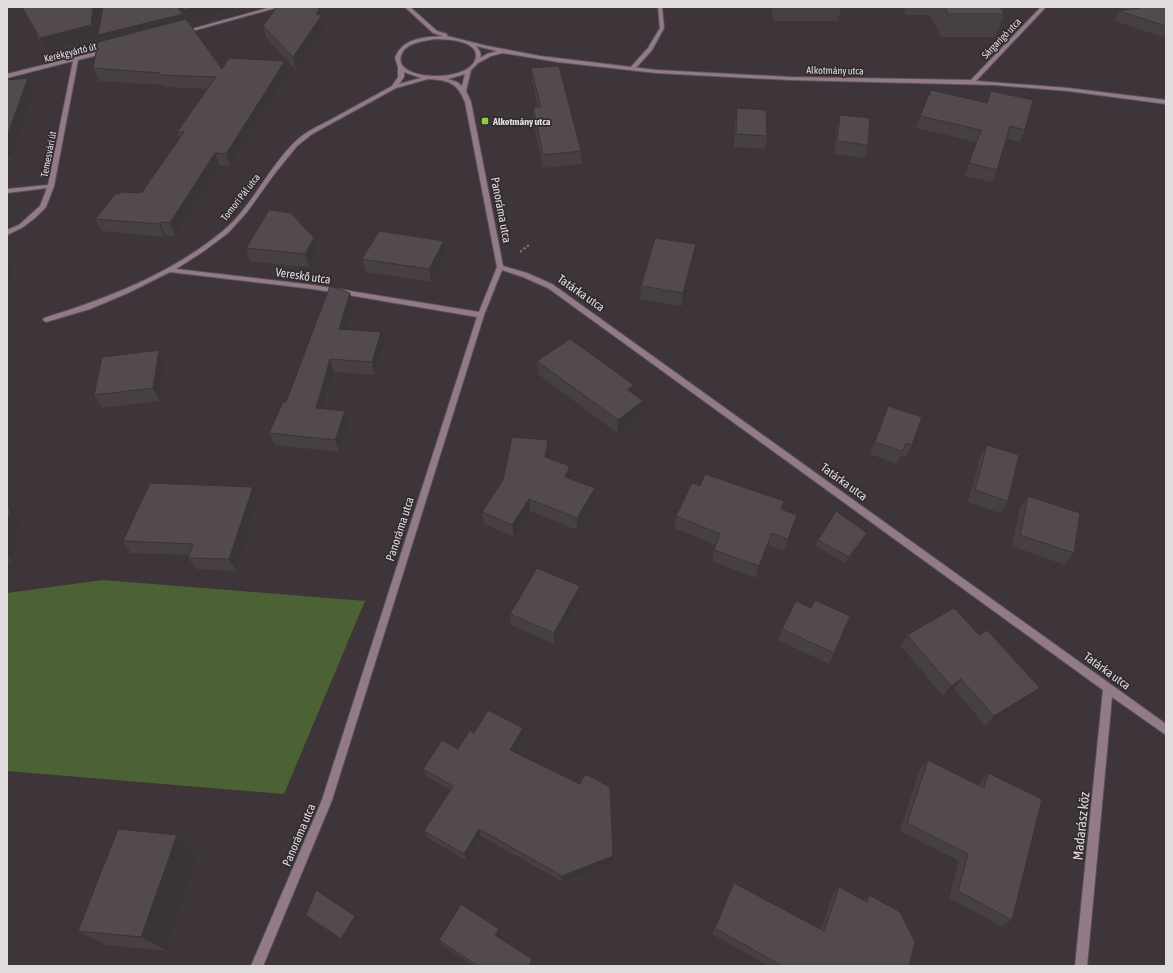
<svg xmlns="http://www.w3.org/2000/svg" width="1173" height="973" font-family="'Asap Condensed',sans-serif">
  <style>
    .green { fill: #4c6134 }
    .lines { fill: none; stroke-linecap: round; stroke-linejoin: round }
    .service-casing { stroke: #5a5357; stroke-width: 2 }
    .minor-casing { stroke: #5a5357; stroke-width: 2 }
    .path { stroke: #756e72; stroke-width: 2.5; stroke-dasharray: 2.5 2; stroke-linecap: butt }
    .service { fill: #927a88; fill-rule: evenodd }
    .minor { fill: #927a88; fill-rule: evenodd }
    .wall { fill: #474043 }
    .shaded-wall { fill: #393437 }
    .building { fill: #524a4e; stroke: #393437 }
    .poi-dot { fill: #91cd40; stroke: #322b2f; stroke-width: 1.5 }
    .labels { text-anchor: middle; stroke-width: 3.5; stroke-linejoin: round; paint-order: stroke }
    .far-street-label { font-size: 10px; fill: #e0dcde; stroke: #322b2f }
    .far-poi-label { font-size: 10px; font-weight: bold; fill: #e0dcde; stroke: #322b2f; text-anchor: start }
    .street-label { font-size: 12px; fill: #e0dcde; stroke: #322b2f }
    .near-street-label { font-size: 14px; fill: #e0dcde; stroke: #322b2f }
  </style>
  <rect width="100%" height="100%" fill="#3d3539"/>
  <polygon class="green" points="103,580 365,601 284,794 7,771 7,593"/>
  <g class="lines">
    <defs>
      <polygon id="service" points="658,7 662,7 664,28 652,50 634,70 630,70 630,68 648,48 660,28"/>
      <g id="minor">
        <polygon points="271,7 279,7 185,33 181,32"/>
        <path d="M405,7h5l27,24 10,3v2l40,10 53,10 116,14 134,7 181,3 70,-73h5l-70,74 92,7 98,12v4l-98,-13 -73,-6 -205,-5 -134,-7 -98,-11 -55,-9 -12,3 -13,7 -7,7 -5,21 5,11 32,164 24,7 25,11 614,440v11l-54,-38 -25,269h-12l28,-276 -555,-402 -25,-11 -21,-7 -18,45 -152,485 -69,166h-12l71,-166 155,-483 -164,-28 -143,-17 -42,21 -38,16 -44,13 -3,-2 1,-2c62,-19 127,-44 179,-87 28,-23 44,-61 70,-87 11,-12 26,-18 41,-26 19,-11 39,-21 58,-32l6,-9v-10l-3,-9c7,-20 29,-21 48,-22l-10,-3zM435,39c10,0 39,1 41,15 2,31 -89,28 -74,-1 6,-11 22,-12 33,-14zM476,46l21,5 -10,3 -7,4c2,-5 -1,-8 -4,-12zM404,72l17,6 -22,6 5,-7zM465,74l-3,12 -5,-4 -9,-3zM428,79c20,1 29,3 37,23l32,165 -18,45 -166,-27 -137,-16 28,-18 24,-18 19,-21 28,-39 22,-27 15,-12 84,-46z"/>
        <polygon points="104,50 107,52 106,53 78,60 54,186 46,207 35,218 23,227 7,235 7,230 19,225 40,206 47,188 7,193 7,189 48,185 73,61 7,78 7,74"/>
      </g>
    </defs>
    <use href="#service" class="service-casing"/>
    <use href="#minor" class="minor-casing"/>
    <polyline class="path" points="520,252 529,245"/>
    <use href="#service" class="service"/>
    <use href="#minor" class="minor"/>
  </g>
  <g class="wall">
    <polygon points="22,7 96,37 45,50 27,17"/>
    <polygon points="183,7 242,7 187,21 222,69 288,73 230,166 220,166 175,236 165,235 164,237 102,231 95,219 120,194 139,193 142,192 180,138 177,132 208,89 164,87 164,85 99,81 93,68 101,41 98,35 185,20 187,20 183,10"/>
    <polygon points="771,7 841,7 838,21 774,21"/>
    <polygon points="896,7 1000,7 1004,14 996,37 941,37 930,15 906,15 904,8 897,8"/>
    <polygon points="1117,7 1166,7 1166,38 1114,21 1119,11 1127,10"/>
    <polygon points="320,8 325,27 296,70 266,38 263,26"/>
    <polygon points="531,68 581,151 582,164 543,168 533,120 533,107 538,107 532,81"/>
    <polygon points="7,80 35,91 10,160 7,160"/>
    <polygon points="991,91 1025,130 1020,142 1006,138 997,170 992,182 965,176 976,142 916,128 920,116 987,103"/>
    <polygon points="737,108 767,136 765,149 734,147 735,121"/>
    <polygon points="840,115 868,145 865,158 834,154 837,128"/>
    <polygon points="314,238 317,251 309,267 250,261 246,248"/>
    <polygon points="444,241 446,254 431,282 366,272 362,259"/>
    <polygon points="694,257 682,306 640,299 641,286"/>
    <polygon points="354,306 347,330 381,332 385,345 375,375 334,372 324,409 349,423 339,452 275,445 269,433 286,402"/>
    <polygon points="159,350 165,363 160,401 102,408 94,395"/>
    <polygon points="537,361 634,385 634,394 643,401 642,413 617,433 538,374"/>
    <polygon points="888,406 912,445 906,457 901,455 897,464 870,454"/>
    <polygon points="987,445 1008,501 1000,513 968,502 980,457"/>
    <polygon points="549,453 548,458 571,478 570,479 595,488 595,500 577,530 530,511 514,537 484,524 482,512"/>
    <polygon points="1028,496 1074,553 1065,565 1012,546 1020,508"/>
    <polygon points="258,499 236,571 196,569 188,558 189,555 131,553 123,541"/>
    <polygon points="7,509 21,521 12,561 7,562"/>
    <polygon points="782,510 797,515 784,551 768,545 756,578 712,561 714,550 716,545 674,528 676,516"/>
    <polygon points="864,538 846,563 815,546 818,540"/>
    <polygon points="580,597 554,644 511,625 510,614"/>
    <polygon points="782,629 834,653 829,664 778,640"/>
    <polygon points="907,635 979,635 1031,697 986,726 954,689 943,696 901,646"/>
    <polygon points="474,733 524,737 515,752 612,863 563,882 481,836 467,861 428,838 424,831 450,790 427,777 423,769 458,749"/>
    <polygon points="928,760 979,785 980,782 988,773 1012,920 1001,926 949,898 959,861 900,831 920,769"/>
    <polygon points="199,854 167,951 107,945 78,931"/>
    <polygon points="734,883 821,929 833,894 839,887 864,900 869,895 909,966 769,966 712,934 731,889"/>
    <polygon points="306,915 358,919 344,942 309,918"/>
    <polygon points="499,929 501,935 499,937 532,959 534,964 533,966 473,966 442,945 439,940"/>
  </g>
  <g class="shaded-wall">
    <polygon points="93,7 99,7 96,37 45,50 40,38"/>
    <polygon points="193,7 242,7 187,21 183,10"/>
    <polygon points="320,8 325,27 296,70 293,57 316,14"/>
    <polygon points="183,14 187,27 104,48 98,35"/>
    <polygon points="285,61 288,73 230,166 226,154"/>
    <polygon points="28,78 35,91 10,160 7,154 7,136"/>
    <polygon points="215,153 220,166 175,236 170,223"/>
    <polygon points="160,222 165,235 164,237 159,224"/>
    <polygon points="314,238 317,251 309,267 305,254"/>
    <polygon points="444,241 446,254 431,282 429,269"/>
    <polygon points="696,244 694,257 682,306 683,293"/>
    <polygon points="7,256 13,265 7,288"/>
    <polygon points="350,293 354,306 343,342 339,329"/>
    <polygon points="381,332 385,345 375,375 372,362"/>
    <polygon points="159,350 165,363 160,401 153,388"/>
    <polygon points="330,359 334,372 320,420 316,408"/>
    <polygon points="634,385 634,397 628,390"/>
    <polygon points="643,401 642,413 617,433 618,420"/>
    <polygon points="345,411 349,423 339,452 335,440"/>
    <polygon points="548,440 549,453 546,469 545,457"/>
    <polygon points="570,466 571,478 565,489 565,477"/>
    <polygon points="253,487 258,499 236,571 229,559"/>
    <polygon points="595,488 595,500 577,530 577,518"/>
    <polygon points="529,499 530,511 514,537 512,525"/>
    <polygon points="10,509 21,521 12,561 7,556 7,524"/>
    <polygon points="797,515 793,527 784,551 788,539"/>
    <polygon points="772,533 768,545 756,578 759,566"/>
    <polygon points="867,533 864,538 846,563 849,557"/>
    <polygon points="580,586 580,597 554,644 554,633"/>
    <polygon points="961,679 954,689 943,696 951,686"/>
    <polygon points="1040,688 1031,697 986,726 994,716"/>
    <polygon points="523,728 524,737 512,758 510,750"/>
    <polygon points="479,829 481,836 467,861 464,854"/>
    <polygon points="177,835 199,854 167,951 141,937"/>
    <polygon points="613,856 612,863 563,882 562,876"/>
    <polygon points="355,916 358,919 344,942 341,939"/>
    <polygon points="499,929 501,935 498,940 495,935"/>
    <polygon points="532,959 534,964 533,966 529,966"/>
  </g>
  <g class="building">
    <polygon points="22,7 93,7 91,25 40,38"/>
    <polygon points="103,7 177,7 183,14 98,35"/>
    <polygon points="183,7 193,7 183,10"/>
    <polygon points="277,7 302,7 320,8 316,14 322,15 293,57 263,26"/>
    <polygon points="945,7 1000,7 1004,14 948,14"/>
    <polygon points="1140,7 1166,7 1166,26 1119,11 1139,8"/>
    <polygon points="186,19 222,69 229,58 285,61 226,154 215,153 170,223 160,222 159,224 95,219 115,194 120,194 121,192 139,193 142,192 184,132 177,132 216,77 160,75 160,73 93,68 98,42"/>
    <polygon points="559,66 581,151 543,155 533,107 541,107 531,68"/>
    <polygon points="28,78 7,136 7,80"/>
    <polygon points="931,90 987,103 991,91 1033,100 1025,130 1010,126 997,170 969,163 981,130 920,116"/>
    <polygon points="737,108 766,110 767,136 736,134"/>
    <polygon points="840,115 870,118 868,145 837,141"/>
    <polygon points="269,210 291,213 314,238 305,254 246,248"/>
    <polygon points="379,231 444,241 429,269 362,259"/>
    <polygon points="655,238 696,244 683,293 641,286"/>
    <polygon points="330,286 350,293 339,329 381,332 372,362 330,359 316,408 345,411 335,440 269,433 283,402 286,402"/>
    <polygon points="570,339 634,385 628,390 643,401 618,420 537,361"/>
    <polygon points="159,350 153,388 94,395 102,357"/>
    <polygon points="888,406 922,417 912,445 906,443 902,451 875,442"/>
    <polygon points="512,437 548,440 545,457 570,466 565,477 595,488 577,518 529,499 512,525 482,512 503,480"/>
    <polygon points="987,445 1019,455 1008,501 975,490"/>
    <polygon points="705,474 784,501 781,509 797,515 788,539 772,533 759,566 714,550 720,534 676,516 692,483 700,486"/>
    <polygon points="150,483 253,487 229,559 188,558 193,544 123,541"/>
    <polygon points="1028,496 1080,513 1074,553 1020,535"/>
    <polygon points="7,509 10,509 7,524"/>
    <polygon points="836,511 867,533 849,557 818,540"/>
    <polygon points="537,568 580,586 554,633 510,614"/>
    <polygon points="815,600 850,616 834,653 782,629 796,601 811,608"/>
    <polygon points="954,608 979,635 987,630 1040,688 994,716 961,679 951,686 907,635"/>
    <polygon points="488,710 523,728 510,750 580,784 585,774 610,787 613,856 562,876 479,829 464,854 424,831 453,786 423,769 442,740 458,749 470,730 474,733"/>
    <polygon points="928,760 984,788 988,773 1042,799 1012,920 958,891 968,854 907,823"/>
    <polygon points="118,829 177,835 141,937 78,931"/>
    <polygon points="734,883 824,931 839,887 867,902 869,895 900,912 915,942 909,966 782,966 715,928"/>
    <polygon points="316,890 355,916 341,939 306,915"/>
    <polygon points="461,904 499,929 495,935 532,959 529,966 478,966 439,940"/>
  </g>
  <rect class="poi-dot" x="481" y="117" width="8" height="8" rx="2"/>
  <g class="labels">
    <g class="far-street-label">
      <text transform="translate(1001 38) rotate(-46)" y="4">Sárgarigó utca</text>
      <text transform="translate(70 52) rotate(-14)" y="4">Kerékgyártó út</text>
      <text transform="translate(835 70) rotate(1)" y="4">Alkotmány utca</text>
      <text transform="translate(48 154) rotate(-79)" y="4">Temesvári út</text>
      <text transform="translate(240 197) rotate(-52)" y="4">Tomori Pál utca</text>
    </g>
    <g class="far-poi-label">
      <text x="493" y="125">Alkotmány utca</text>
    </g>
    <g class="street-label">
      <text transform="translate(501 210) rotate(79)" y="4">Panoráma utca</text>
      <text transform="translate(303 276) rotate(8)" y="4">Vereskő utca</text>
      <text transform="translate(581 293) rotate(35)" y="4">Tatárka utca</text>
      <text transform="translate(844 482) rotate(36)" y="4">Tatárka utca</text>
      <text transform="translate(400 529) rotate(-72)" y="4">Panoráma utca</text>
      <text transform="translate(1107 671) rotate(36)" y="4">Tatárka utca</text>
      <text transform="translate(299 835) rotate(-67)" y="4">Panoráma utca</text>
    </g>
    <g class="near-street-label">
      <text transform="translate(1081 826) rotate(-84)" y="5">Madarász köz</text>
    </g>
  </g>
  <rect width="1173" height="973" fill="none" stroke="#e0dcde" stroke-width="16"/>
</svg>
